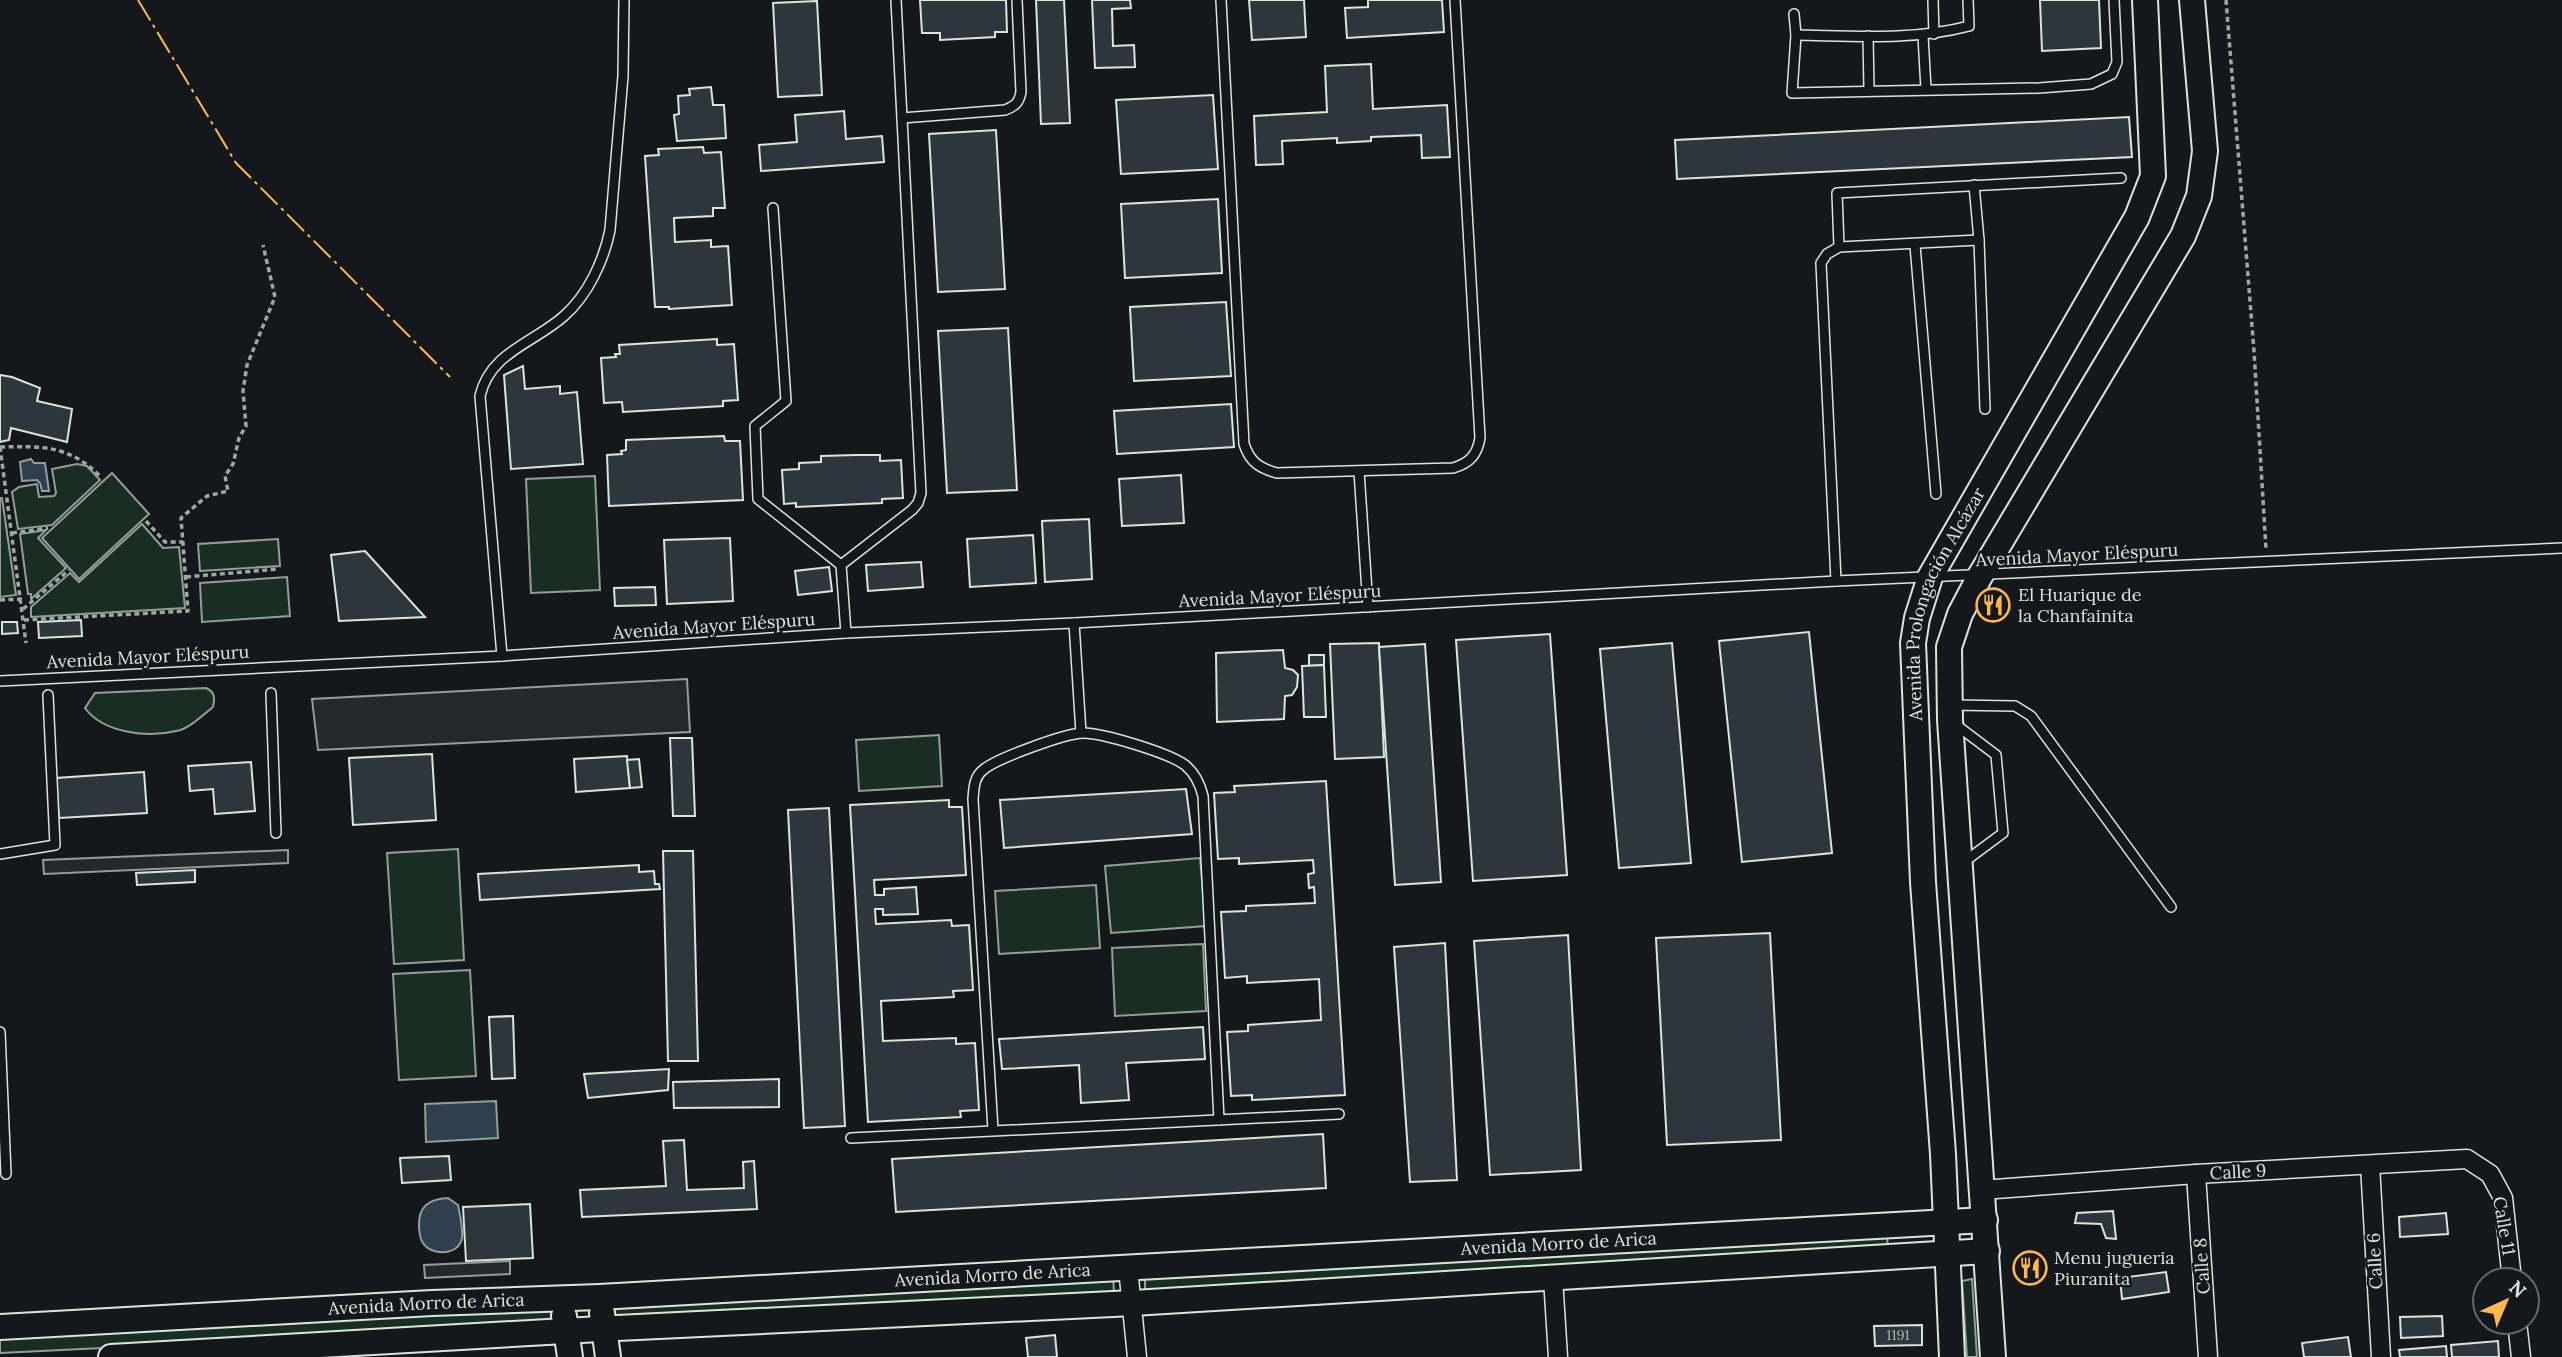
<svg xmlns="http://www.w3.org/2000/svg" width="2562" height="1357" font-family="Lora,serif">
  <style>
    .green { fill: #1a2d24; stroke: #939e99; stroke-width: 2 }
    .parking { fill: #24282b; stroke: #939e99; stroke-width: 2 }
    .water { fill: #2f3f4d; stroke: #939e99; stroke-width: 2 }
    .building { fill: #2c363c; stroke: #d8e6dc; stroke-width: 2 }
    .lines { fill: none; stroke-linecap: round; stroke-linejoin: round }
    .lane-casing { stroke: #d8e6dc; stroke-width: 12 }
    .street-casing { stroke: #d8e6dc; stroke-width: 21 }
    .secondary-casing { stroke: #d8e6dc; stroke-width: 28 }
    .path { stroke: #9da8a2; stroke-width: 3.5; stroke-dasharray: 5 3.5; stroke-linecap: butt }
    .lane { stroke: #14181c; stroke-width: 9 }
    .street { stroke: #14181c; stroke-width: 18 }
    .secondary { stroke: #14181c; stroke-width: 24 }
    .power { stroke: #ffb74d; stroke-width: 2; stroke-dasharray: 24 5 3.5 5; stroke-linecap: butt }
    .labels { text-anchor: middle; stroke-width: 5; stroke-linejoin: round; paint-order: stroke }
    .number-label { font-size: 14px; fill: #adbab4 }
    .street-label { font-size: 18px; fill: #d8e6dc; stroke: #14181c }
    .poi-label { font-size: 18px; fill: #d8e6dc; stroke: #14181c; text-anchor: start }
  </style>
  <rect width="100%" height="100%" fill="#14181c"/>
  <g class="green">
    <polygon points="77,464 87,466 100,480 52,525 18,529 12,492 19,487 37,484 39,497 54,496 56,493 52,469"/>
    <polygon points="112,473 149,514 79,579 42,538"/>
    <polygon points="595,476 600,590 531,593 526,479"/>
    <polygon points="0,498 2,498 16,595 0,597"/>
    <polygon points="142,524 163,548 179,547 185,608 31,617 31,607 70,573 79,582"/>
    <polygon points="46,530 38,538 66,568 31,599 31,594 28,594 20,534"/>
    <polygon points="278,539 280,566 200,571 198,544"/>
    <polygon points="287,577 290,616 202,622 200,583"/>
    <path d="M206,688c9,4 9,10 7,19 -10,8 -24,22 -37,24 -28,7 -73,2 -91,-23l10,-15z"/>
    <polygon points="939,735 942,786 859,791 856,740"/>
    <polygon points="458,849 464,960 394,964 387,853"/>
    <polygon points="1200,858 1206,926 1111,933 1105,866"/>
    <polygon points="1096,885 1100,948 999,954 995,891"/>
    <polygon points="1203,944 1206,1011 1115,1016 1112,948"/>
    <polygon points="470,970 476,1076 399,1080 393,974"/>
    <polygon points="1887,1235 1888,1250 1145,1291 1145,1275"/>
    <polygon points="1113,1276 1114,1292 614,1320 611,1302"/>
    <polygon points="1972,1279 1977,1357 1967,1357 1962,1281"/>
    <polygon points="551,1308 552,1326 0,1353 0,1338"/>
  </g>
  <g class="parking">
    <polygon points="687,679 690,732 318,750 312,699"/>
    <polygon points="288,850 288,863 44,874 43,860"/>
    <polygon points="510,1261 510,1274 425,1278 424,1265"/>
  </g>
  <g class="water">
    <polygon points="31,459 34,463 45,463 49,491 42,491 40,483 37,480 22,481 20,462"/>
    <polygon points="496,1101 498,1138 426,1142 425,1104"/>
    <path d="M448,1198l10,7c2,10 5,23 4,33 -3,18 -31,18 -39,5 -4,-5 -3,-10 -4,-16 -1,-21 10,-28 29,-29z"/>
  </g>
  <g class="building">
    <polygon points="920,0 1006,0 1007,32 995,32 995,37 940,40 940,33 922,33"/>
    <polygon points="1036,0 1064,0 1070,123 1041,124"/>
    <polygon points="1092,0 1130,0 1131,8 1112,9 1113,46 1134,45 1135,67 1095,68"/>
    <polygon points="1249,0 1304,0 1306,37 1252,40"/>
    <polygon points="1368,0 1442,0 1444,32 1347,38 1345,8 1368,7"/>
    <polygon points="2040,0 2099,0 2101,48 2042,51"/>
    <polygon points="817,1 822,95 778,97 773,3"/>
    <polygon points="1371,64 1373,109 1447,105 1450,157 1422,158 1421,135 1371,137 1371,141 1337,143 1337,138 1282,141 1283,164 1256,165 1254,116 1327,112 1325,66"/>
    <polygon points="711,87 713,105 724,105 726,138 677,141 674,115 679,114 678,96 690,95 689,89"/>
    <polygon points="1213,95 1218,169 1121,174 1116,100"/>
    <polygon points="844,111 846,139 882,136 884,162 761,171 759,145 797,142 795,115"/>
    <polygon points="2129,117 2132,157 1677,179 1675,140"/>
    <polygon points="996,130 1005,289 938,292 929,134"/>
    <polygon points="703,147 704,153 721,152 725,208 713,208 713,216 674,218 675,242 711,240 711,247 728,246 732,305 669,309 669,307 655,307 645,156 659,155 658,149"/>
    <polygon points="1218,199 1222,273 1125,278 1121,204"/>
    <polygon points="1226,302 1231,376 1134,381 1130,307"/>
    <polygon points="1008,328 1017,490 947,493 938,331"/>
    <polygon points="717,339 717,345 734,344 738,400 723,401 723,406 623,412 622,402 604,403 601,358 616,357 615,354 620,354 619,345"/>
    <polygon points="523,366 525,389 560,386 560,394 577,392 583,464 511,469 504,375"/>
    <polygon points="0,375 12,377 40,388 37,401 72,409 67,442 11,428 9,440 0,442"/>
    <polygon points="1231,404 1234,447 1117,454 1114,411"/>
    <polygon points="724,436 725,441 740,441 743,500 609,506 607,455 622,454 621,451 626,450 626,440"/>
    <polygon points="856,455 880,455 880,461 901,460 903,498 882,499 882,503 796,507 796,503 784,504 782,470 799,469 799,463 821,462 821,456"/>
    <polygon points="1181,475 1184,523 1122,526 1119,479"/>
    <polygon points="1089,519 1092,579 1045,582 1042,521"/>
    <polygon points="1033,535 1036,583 970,587 967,539"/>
    <polygon points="730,538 733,601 667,604 664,540"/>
    <polygon points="365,551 425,617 339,621 331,555"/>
    <polygon points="921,562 923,587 868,591 866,565"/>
    <polygon points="829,567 832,591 798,595 795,571"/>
    <polygon points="655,587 656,605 615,606 614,588"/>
    <polygon points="81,620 82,636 39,638 38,622"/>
    <polygon points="2,622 17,622 18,633 2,634"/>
    <polygon points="1809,632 1832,853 1742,862 1719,641"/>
    <polygon points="1550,634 1567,875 1473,881 1456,640"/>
    <polygon points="1379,643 1384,757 1335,759 1330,644"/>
    <polygon points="1672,643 1691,863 1619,868 1600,649"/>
    <polygon points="1425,644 1441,882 1395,885 1379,647"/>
    <polygon points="1283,650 1285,668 1293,670 1298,675 1297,687 1292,695 1285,696 1284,719 1217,722 1216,653"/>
    <polygon points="1309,655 1324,655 1324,665 1309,666"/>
    <polygon points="1324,665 1326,717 1304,717 1302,666"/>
    <polygon points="670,738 692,738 695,816 673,816"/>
    <polygon points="432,754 436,820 353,825 349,758"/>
    <polygon points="627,756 630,788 576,792 574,759"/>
    <polygon points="639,759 642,787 630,788 627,760"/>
    <polygon points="251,762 255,811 215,814 213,789 190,791 188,766"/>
    <polygon points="144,772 147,813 59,818 56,778"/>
    <polygon points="1326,781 1345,1095 1252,1100 1252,1095 1231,1096 1227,1032 1248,1031 1248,1025 1321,1020 1319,979 1247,983 1247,976 1225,978 1221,912 1246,911 1246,906 1315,903 1314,887 1309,888 1308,874 1314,873 1313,860 1239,864 1239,858 1218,859 1214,793 1235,792 1234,786"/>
    <polygon points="1186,789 1192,834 1004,848 1000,800"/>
    <polygon points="949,800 949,807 962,807 966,875 874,880 875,895 884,895 884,889 916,887 918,914 883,915 883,909 875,909 876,924 951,920 952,926 969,925 973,990 953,991 954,997 881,1001 883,1041 956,1038 956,1044 975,1043 979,1110 960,1111 961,1117 868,1122 850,805"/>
    <polygon points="829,808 845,1126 804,1128 788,810"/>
    <polygon points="663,851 693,851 698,1061 668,1061"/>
    <polygon points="639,865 639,872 654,871 655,884 659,884 660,889 480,900 478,874"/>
    <polygon points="195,870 195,882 137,885 136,873"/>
    <polygon points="1770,933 1781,1140 1667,1145 1656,938"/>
    <polygon points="1568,935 1581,1170 1490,1175 1474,941"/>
    <polygon points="1445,943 1457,1180 1410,1182 1394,947"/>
    <polygon points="513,1016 515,1078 492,1079 489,1017"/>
    <polygon points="1203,1027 1205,1059 1126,1063 1129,1100 1081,1103 1079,1065 1002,1069 999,1039"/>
    <polygon points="669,1069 668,1090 588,1098 584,1074"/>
    <polygon points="779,1079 779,1107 674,1108 673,1082"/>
    <polygon points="1323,1134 1326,1188 896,1212 892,1159"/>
    <polygon points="684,1140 687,1190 744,1188 743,1162 754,1161 757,1209 582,1217 580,1190 666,1186 663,1141"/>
    <polygon points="449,1156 451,1180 402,1183 400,1158"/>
    <polygon points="530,1204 533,1258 466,1261 463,1207"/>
    <polygon points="2113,1211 2116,1239 2106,1238 2101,1224 2075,1223 2077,1213"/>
    <polygon points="2446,1213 2448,1234 2400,1237 2399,1217"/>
    <polygon points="2166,1272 2169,1292 2122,1299 2120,1278"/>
    <polygon points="2442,1316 2443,1336 2401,1338 2400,1317"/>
    <polygon points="1922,1325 1922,1345 1875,1346 1874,1326"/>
    <polygon points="1055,1335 1057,1357 1028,1357 1026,1338"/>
    <polygon points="2348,1337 2351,1357 2304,1357 2302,1343"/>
    <polygon points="2498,1341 2499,1357 2452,1357 2451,1345"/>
    <polygon points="2446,1346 2447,1357 2400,1357 2399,1350"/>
  </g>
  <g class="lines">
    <defs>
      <g id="lane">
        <path d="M1221,0l23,444c6,18 15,24 33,29l176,-5c17,-5 24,-13 27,-30l-25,-438"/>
        <polyline points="1933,0 1934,34"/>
        <polyline points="1794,14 1796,35 1792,93 2039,88 2091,84 2112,74 2117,62 2114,0"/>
        <path d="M1796,35c58,1 116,6 173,-9l-1,-26"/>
        <polyline points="1868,36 1869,90"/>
        <polyline points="1923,36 1926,89"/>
        <path d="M902,118l103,-8c10,-4 14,-7 16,-18l-4,-92"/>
        <polyline points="1974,185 1979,240 1985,409"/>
        <polyline points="773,208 786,401 755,426 758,499 841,565"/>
        <polyline points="1915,245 1936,494"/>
        <polyline points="1839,247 1837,193 2121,178"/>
        <polyline points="1359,471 1368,607"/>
        <polyline points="1836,581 1821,263 1827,254 1839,247 1979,240"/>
        <polyline points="1074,623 1081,733"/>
        <polyline points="846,633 841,565 912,510 918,503 921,493 896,0"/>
        <path d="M502,656l-22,-260c10,-44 54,-53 84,-80 24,-21 40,-56 46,-86l13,-154 1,-76"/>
        <polyline points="0,681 502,656 846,633 1074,623 1836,581 2562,548"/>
        <polyline points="271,693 276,833"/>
        <polyline points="1951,705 2015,706 2031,716 2171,907"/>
        <polyline points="1955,724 1996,755 2003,833 1964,862"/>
        <polyline points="0,854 55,845 48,695"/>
        <polyline points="0,1032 6,1174"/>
        <path d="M993,1130l-20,-331c1,-11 1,-22 10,-29 12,-11 83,-37 100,-37 20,0 86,20 102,32 10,8 15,19 18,31l16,324"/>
        <polyline points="851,1138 1339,1114"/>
      </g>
      <g id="street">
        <polyline points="2370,1165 2381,1357"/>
        <polyline points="2196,1174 2208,1357"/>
        <polyline points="1982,1190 2196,1174 2467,1159 2490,1174 2503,1198 2512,1280"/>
        <polyline points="1128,1268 1137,1357"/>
        <polyline points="1553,1278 1558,1357"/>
        <polyline points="2517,1322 2521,1357"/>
      </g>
      <g id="secondary">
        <polyline points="602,1313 608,1357"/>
        <polyline points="564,1316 570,1357"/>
        <path id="s1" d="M0,1327l432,-24 167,-6 1386,-77"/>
        <polyline points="111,1357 617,1328 1133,1303 1987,1251"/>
        <path id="s2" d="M1952,1357l-9,-203 -20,-272 -10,-239 4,-25 13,-41 207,-360 16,-41 -8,-176"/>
        <polyline points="1993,1357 1950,720 1949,647 1960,614 1980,576 2183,236 2199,196 2205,151 2192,0"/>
      </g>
    </defs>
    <use href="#lane" class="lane-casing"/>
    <use href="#street" class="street-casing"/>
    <use href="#secondary" class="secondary-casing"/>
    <g class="path">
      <polyline points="2226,0 2254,351 2266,549"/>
      <polyline points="0,447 26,643"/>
      <path d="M0,447c43,-1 69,-2 101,30"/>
      <polyline points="146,521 165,542 183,542"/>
      <polyline points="12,533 48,528"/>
      <polyline points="186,577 278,569"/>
      <polyline points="0,600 22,599"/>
      <polyline points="23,609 69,570"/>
      <polyline points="24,620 188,611 181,518 207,496 228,491 225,476 233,464 239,438 246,426 243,391 247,365 275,297 263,245"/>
    </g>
    <use href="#lane" class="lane"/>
    <use href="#street" class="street"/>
    <use href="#secondary" class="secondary"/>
    <polyline class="power" points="138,0 236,163 450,377"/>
  </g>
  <defs>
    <symbol id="restaurant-ring" viewBox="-11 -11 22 22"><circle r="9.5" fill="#14181c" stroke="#ffb74d" stroke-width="1.5"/><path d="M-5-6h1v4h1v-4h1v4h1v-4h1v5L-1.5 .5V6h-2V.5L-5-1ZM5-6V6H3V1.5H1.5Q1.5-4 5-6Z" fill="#ffb74d"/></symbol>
  </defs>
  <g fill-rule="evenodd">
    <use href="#restaurant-ring" x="1974" y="586" width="38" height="38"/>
    <use href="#restaurant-ring" x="2011" y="1249" width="38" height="38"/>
  </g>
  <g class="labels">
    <g class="number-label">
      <text x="1898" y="1340">1191</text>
    </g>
    <g class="street-label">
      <text transform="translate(2077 555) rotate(-3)" y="6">Avenida Mayor Eléspuru</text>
      <text transform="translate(1280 596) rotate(-3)" y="6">Avenida Mayor Eléspuru</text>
      <text dy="6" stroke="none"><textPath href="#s2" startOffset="761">Avenida Prolongación Alcázar</textPath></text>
      <text transform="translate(714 626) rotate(-4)" y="6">Avenida Mayor Eléspuru</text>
      <text transform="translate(148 657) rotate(-3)" y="6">Avenida Mayor Eléspuru</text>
      <text transform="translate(2238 1172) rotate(-3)" y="6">Calle 9</text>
      <text transform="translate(2504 1226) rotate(80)" y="6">Calle 11</text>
      <text dy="6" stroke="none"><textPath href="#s1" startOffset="1561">Avenida Morro de Arica</textPath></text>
      <text transform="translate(2375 1261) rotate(-93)" y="6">Calle 6</text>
      <text transform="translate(2202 1266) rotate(-94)" y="6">Calle 8</text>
      <text dy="6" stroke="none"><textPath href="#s1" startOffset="994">Avenida Morro de Arica</textPath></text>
      <text dy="6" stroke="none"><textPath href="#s1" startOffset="427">Avenida Morro de Arica</textPath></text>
    </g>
    <g class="poi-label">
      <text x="2018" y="601">El Huarique de<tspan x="2018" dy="21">la Chanfainita</tspan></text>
      <text x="2054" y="1264">Menu jugueria<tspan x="2054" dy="21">Piuranita</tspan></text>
    </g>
  </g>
  <g transform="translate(2506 1301) rotate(44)"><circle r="33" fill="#14181c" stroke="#626a69" stroke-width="2"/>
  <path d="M0-5L12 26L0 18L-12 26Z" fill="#ffb74d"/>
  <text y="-10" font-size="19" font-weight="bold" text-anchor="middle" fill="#d8e6dc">N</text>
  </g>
</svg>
